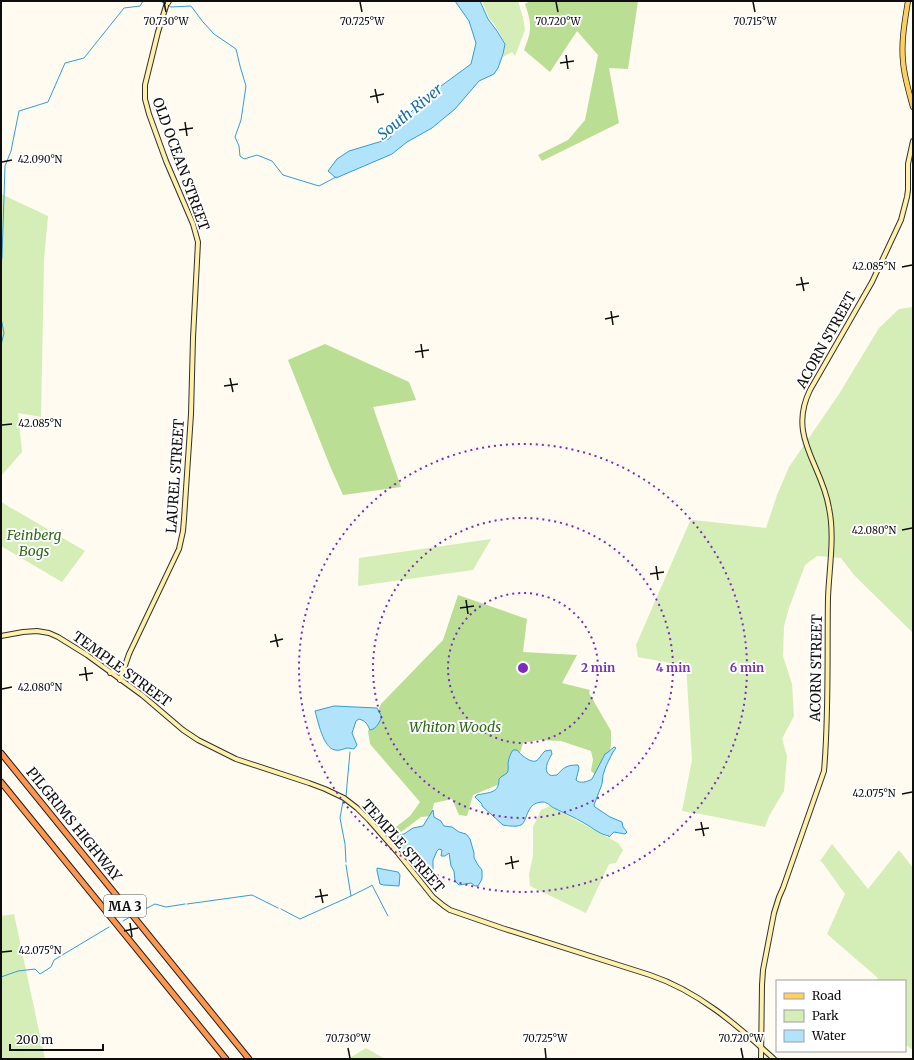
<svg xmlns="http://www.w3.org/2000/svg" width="914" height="1060" font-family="Merriweather,serif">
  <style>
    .green { fill: #d5edb6 }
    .forest { fill: #bade94 }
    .water { fill: #b1e3fa; stroke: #329ed6 }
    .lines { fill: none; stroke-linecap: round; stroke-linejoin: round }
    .stream { stroke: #329ed6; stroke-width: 1 }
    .secondary-casing { stroke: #303030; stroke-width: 6 }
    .primary-casing { stroke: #1f1f1f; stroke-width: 6 }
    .highway-casing { stroke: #1f1f1f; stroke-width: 7 }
    .secondary { stroke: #fff1ab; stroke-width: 4 }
    .primary { stroke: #ffd060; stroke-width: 4.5 }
    .highway { stroke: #fe964f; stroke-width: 5 }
    .ticks { fill: none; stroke: #0e0e0e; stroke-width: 1.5 }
    .ring { fill: none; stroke: #7b2cbf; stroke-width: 2; stroke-dasharray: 2 4 }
    .labels { text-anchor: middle; stroke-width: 4; stroke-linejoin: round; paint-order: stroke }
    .shield { fill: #fff; stroke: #565656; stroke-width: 1 }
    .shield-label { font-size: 13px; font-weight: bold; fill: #0e0e0e }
    .street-label { font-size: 14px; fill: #0e0e0e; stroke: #fff }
    .park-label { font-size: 14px; font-style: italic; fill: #2f6b1a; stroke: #fff }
    .water-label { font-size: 15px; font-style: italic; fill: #0e6ea9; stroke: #fff }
    .ticks-label { font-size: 10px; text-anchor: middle; fill: #0e0e0e; stroke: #fff; stroke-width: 4; stroke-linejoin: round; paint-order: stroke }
    .centre { fill: #7b2cbf; stroke: #fff; stroke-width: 2 }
    .ring-label { font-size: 12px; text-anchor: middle; font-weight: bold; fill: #7b2cbf; stroke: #fff; stroke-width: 4; stroke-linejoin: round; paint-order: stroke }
  </style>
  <rect width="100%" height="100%" fill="#fffbf0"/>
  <g class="green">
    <polygon points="482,1 518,1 523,18 525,30 515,56 512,52 503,57 505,43 495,25 489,18"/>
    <polygon points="1,194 48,216 44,260 41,417 18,413 22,452 1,476"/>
    <polygon points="913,307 913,633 854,575 841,558 817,556 805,565 789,608 784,626 783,656 792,684 794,716 782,739 787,756 784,791 769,816 765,827 706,815 682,811 692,760 686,666 638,657 636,645 690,521 693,520 766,528 777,495 789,467 839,394 879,328 899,309"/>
    <polygon points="1,502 85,551 62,582 1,546"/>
    <polygon points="491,539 473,570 358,586 359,558"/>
    <polygon points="550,806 618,843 623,850 616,863 609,864 586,913 530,886 529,874 533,856 533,827 541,810"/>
    <polygon points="832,844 868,889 899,850 913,868 913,1047 911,1049 905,1044 905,981 876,981 878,978 827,934 845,894 822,862 820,861"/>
    <polygon points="14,914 45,1059 1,1059 1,916"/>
    <polygon points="366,1048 385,1059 348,1059"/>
  </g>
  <g class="forest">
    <path d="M530,1h108l-10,68 -19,-1 10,55 -77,38 -4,-6 30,-15 17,-20 13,-65 -21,-24 -27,41 -26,-22c8,-19 8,-26 1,-46z"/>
    <polygon points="325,344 409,382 416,400 373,407 401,487 343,495 330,466 288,360"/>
    <polygon points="458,595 527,619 523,652 577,655 562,683 590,690 589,693 611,731 611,745 607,762 596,775 591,771 593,760 591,751 561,741 539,740 523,743 512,779 473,795 467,816 459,815 452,799 434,803 431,816 421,817 396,836 392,830 410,816 420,802 370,744 368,731 381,704 443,640"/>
  </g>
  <g class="water">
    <polygon points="455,1 480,1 488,19 497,31 505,44 503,54 498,68 494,74 479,81 455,109 432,128 407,142 392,154 336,178 328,171 337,159 349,151 389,139 405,117 441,86 471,64 476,43 469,21"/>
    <path d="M334,706l43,2 5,9c-3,5 -5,12 -12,13 -3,-6 -4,-9 -11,-11l-3,2 -4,12 5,12 -3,4c-2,0 -4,-1 -7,-1 -4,1 -8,3 -12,2 -12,-2 -17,-29 -20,-39z"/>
    <path d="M614,747l2,1 -3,4 -7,14 -3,9 -1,9 -8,21 1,2 15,10 12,5 1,5 4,5 -2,2 -11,-2 -5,5v-1c-10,-2 -16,-8 -25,-13 -10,-6 -20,-10 -30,-15 -4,-2 -7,-6 -11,-6 -18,0 -15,20 -22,23 -4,2 -13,1 -18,0l-21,-19v-2l-7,-7 2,-2c12,-3 22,-1 22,-16 2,-3 6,-4 8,-6 2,-3 1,-7 1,-10 1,-5 2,-9 5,-13h4c3,4 13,13 19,11 4,-2 6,-8 9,-10l6,-1 1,4c-3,5 -10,17 -2,21 2,1 4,0 7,0 7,-8 10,-10 21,-10l1,3 -3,12c4,4 11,2 16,-1l13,-25 2,-1z"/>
    <polygon points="433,810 434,817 441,821 442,823 444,826 452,827 459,832 466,834 470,839 474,853 474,858 478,865 482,870 482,879 478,886 475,886 471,883 459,885 455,881 454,871 451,866 449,853 445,856 441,856 442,850 439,849 437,851 433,860 433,869 431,875 430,882 428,882 397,841 398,835 404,834 413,828 423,826"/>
    <polygon points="377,868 398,872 400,875 399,886 384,885 380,884 377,871"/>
  </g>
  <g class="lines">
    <g class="stream">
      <polyline points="160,1 171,7 191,6 203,22 214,34 236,49 240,66 246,86 241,120 235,137 239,146 240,156 244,159 257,155 272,161 283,175 319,186 336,177"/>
      <polyline points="1,264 2,257 5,166 11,151 19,111 48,102 65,63 84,58 124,8 140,6 143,1"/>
      <polyline points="1,318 4,333 1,345"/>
      <polyline points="346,796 350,752"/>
      <polyline points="343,801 340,818 345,844 346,862"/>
      <polyline points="351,896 369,887 372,885 388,916"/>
      <polyline points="187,904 252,895 278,908"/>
      <polyline points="281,909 300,919 351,896 346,865"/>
      <polyline points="139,912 155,904 166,907 185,904"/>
      <polyline points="123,921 130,917"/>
      <polyline points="1,977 18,971 35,969 40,974 51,967 54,960 109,927"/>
    </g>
    <defs>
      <g id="secondary">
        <polyline points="168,3 169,1"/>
        <path d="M1,636l22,-4 14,-1 12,2 9,4 29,18 55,40 41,35 15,10 38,19 73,24 16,6 19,9 13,10 12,12 28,32 36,45 11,9 6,4 52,18 148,47c48,16 87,50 124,84"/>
        <polyline points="110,673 117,671 123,668"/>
        <polyline points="120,680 129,654 179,549 183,531 184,519 191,414 193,338 198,242 193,224 166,161 149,114 145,99 145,85 158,32 166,6"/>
        <path d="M761,1059l1,-74 1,-15 11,-57 5,-16 4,-9 41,-117c5,-57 3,-115 4,-173 1,-29 7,-61 1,-90 -7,-44 -42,-71 -19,-118l62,-108 29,-62 6,-23 1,-7v-26l5,-23"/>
      </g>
      <path id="primary" d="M908,1c-3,19 -7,40 -5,60 1,15 6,31 10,46"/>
      <g id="highway">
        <polyline points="1,753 249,1059"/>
        <polyline points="1,782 226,1059"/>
      </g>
    </defs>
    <use href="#secondary" class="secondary-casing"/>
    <use href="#primary" class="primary-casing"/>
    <use href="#highway" class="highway-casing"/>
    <use href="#secondary" class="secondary"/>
    <use href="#primary" class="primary"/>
    <use href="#highway" class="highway"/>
  </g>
  <path class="ticks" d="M164,2l2,10M360,2l2,10M556,2l2,10M753,2l2,10M566,55l2,14M560,63l14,-2M375,89l3,14M370,97l14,-3M185,122l2,14M179,130l14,-2M2,162l10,-2M902,267l10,-2M801,277l3,14M796,285l13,-2M611,311l2,14M605,319l14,-3M421,344l2,14M415,352l14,-2M230,378l3,14M224,386l14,-2M2,425l10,-1M902,530l10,-2M656,566l2,14M650,574l14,-2M466,600l2,14M460,608l14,-2M275,634l3,13M270,642l13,-3M85,667l2,14M79,675l14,-2M2,689l10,-2M902,794l10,-2M701,822l3,14M695,830l14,-2M511,856l2,13M505,864l14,-3M320,889l3,14M315,897l13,-2M130,923l2,14M124,931l14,-3M2,952l10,-1M348,1048l2,10M545,1048l1,10M741,1048l2,10"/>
  <g class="ring">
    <circle cx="523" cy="668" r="75"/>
    <circle cx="523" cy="668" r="150"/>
    <circle cx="523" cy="668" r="224"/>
  </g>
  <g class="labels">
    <rect class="shield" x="104" y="895" width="42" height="22" rx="3"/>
    <g class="shield-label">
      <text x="125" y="911">MA 3</text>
    </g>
    <g class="street-label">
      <text transform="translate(181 164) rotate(70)" y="5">OLD OCEAN STREET</text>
      <text transform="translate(826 340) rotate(-61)" y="5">ACORN STREET</text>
      <text transform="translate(175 476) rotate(-86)" y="5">LAUREL STREET</text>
      <text transform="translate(816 668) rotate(-89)" y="5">ACORN STREET</text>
      <text transform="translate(122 669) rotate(36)" y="5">TEMPLE STREET</text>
      <text transform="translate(74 824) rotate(51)" y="5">PILGRIMS HIGHWAY</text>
      <text transform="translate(403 846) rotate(49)" y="5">TEMPLE STREET</text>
    </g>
    <g class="park-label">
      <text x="34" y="540">Feinberg<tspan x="34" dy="16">Bogs</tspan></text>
      <text x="455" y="732">Whiton Woods</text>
    </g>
    <g class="water-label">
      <text transform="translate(410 112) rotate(-39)" y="5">South River</text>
    </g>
  </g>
  <g class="ticks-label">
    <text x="166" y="25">70.730°W</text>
    <text x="362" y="25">70.725°W</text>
    <text x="558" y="25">70.720°W</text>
    <text x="755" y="25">70.715°W</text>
    <text x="40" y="163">42.090°N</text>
    <text x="874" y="270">42.085°N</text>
    <text x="40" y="427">42.085°N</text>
    <text x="874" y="534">42.080°N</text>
    <text x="40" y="691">42.080°N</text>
    <text x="874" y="797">42.075°N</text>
    <text x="40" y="954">42.075°N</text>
    <text x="348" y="1042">70.730°W</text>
    <text x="545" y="1042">70.725°W</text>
    <text x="741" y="1042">70.720°W</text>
  </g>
  <circle cx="523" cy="668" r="6" class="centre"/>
  <g class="ring-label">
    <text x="598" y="672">2 min</text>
    <text x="673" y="672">4 min</text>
    <text x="747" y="672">6 min</text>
  </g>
  <rect width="914" height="1060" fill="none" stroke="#0e0e0e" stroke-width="4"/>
  <rect x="776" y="980" width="130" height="72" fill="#ffffff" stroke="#9f9f9f"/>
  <rect x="784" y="993" width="20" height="6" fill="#ffd060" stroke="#9f9f9f"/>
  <text x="812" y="1000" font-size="12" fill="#0e0e0e">Road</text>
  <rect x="784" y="1010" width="20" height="12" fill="#d5edb6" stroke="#9f9f9f"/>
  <text x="812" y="1020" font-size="12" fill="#0e0e0e">Park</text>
  <rect x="784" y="1030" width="20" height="12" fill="#b1e3fa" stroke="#9f9f9f"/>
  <text x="812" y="1040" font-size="12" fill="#0e0e0e">Water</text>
  <path d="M10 1044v6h93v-6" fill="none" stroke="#0e0e0e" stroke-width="2"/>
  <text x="16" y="1044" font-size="12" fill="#0e0e0e" stroke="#ffffff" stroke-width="3" paint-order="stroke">200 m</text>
</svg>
